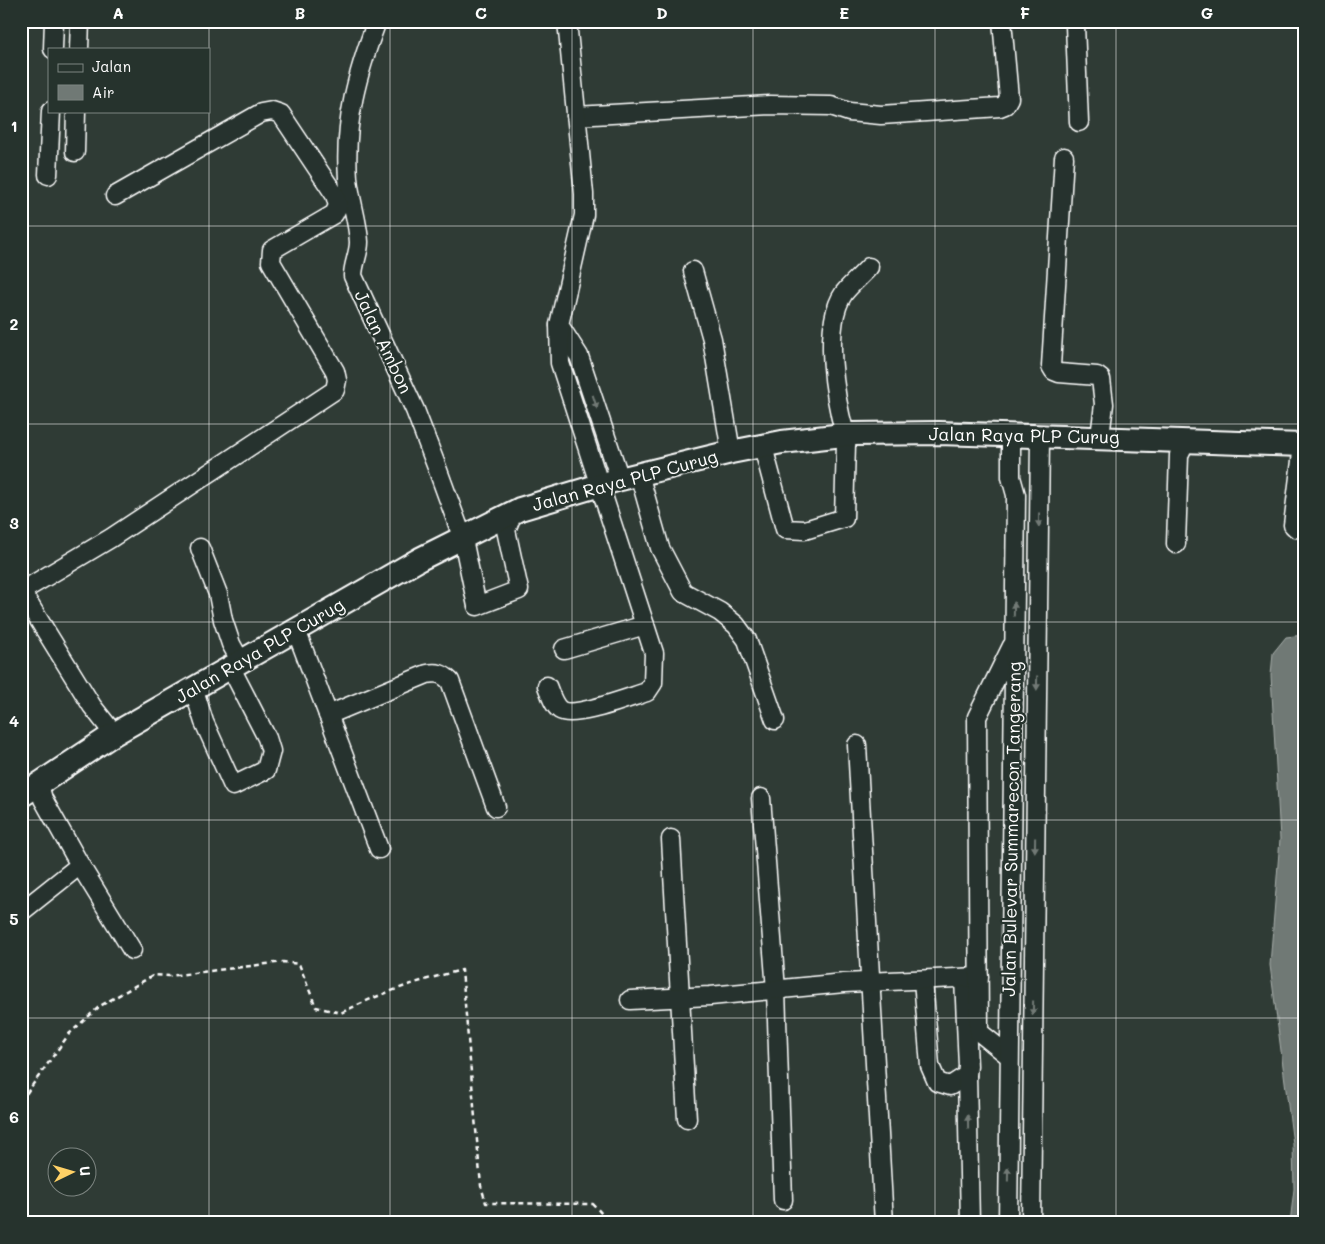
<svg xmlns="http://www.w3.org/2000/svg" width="1325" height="1244" font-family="Mali,sans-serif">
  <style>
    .water { fill: #707975; stroke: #a9afac }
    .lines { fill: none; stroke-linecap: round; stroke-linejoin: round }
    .minor-casing { stroke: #fff; stroke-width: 21 }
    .major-casing { stroke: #fff; stroke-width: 26 }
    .path { stroke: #fff; stroke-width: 2.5; stroke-dasharray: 5 4; stroke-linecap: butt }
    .minor { stroke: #26332d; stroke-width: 18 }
    .major { stroke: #26332d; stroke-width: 22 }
    .oneway { fill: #727a76 }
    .grid { fill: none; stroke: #fff; stroke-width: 1; stroke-opacity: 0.55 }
    .labels { text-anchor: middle; stroke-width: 4.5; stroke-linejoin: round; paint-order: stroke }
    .street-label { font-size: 18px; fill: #fff; stroke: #26332d }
    .neatline { fill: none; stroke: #fff; stroke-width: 2 }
    .grid-label { font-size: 16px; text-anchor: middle; font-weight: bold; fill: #fff }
  </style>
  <rect width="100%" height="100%" fill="#2f3b35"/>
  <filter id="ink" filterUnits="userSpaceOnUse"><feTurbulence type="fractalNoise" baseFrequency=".02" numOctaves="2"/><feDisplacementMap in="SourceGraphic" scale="10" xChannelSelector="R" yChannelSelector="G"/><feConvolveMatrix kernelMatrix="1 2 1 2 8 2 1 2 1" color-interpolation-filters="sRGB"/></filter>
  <g filter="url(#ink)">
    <polygon class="water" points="1304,635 1304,1223 1290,1223 1294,1189 1293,1144 1270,965 1280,839 1271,675 1273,653 1286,637"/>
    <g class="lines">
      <defs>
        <g id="minor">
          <path d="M377,21c-20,53 -33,100 -29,157 2,22 10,43 11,64 0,12 -6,22 -6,34l62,134 21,55 27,74 14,67 42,-16 -13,-60 7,-17"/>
          <polyline points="1077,21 1075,25 1079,122"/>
          <polyline points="53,49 54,21"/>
          <polyline points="79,49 80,21"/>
          <polyline points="576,116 770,105 831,106 849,112 881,115 1000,107 1005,105 1009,98 1002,21"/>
          <polyline points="75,152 76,111"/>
          <polyline points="1064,157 1051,366 1054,371 1059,373 1097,376 1101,379 1104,404 1100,437"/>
          <polyline points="48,175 51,111"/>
          <polyline points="693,271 712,339 731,452"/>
          <polyline points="559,325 579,356 620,479"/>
          <path d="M845,434c-10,-35 -23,-110 -1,-141 7,-9 17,-17 25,-26"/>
          <polyline points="768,445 765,454 785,529 805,530 844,518 846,443 852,434"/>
          <polyline points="1303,445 1293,525 1296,528 1304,529"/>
          <polyline points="639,474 660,548 683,592 720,612 736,625 747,640 775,720"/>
          <polyline points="1176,544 1179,455 1186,440"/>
          <polyline points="200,548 218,594 223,620 231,644 241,662"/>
          <polyline points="21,591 92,706 114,734"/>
          <polyline points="22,591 111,538 335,390 337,380 335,371 271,262 272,250 334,214 338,206 335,195 281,114 272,111 261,113 115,196"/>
          <polyline points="296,630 379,849"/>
          <polyline points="564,649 645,625"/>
          <path d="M547,686c3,7 6,19 13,24 14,9 70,-13 87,-18l6,-9 1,-30 -94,-290 -1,-38 25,-110v-21l-17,-173"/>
          <polyline points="194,690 204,722 233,786 266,770 271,751 267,738 231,668"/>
          <path d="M328,715l99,-41c11,-2 16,0 23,7l46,126"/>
          <polyline points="857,745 884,1223"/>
          <polyline points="761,798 776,990 783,1200"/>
          <polyline points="671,839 687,1119"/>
          <polyline points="80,865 132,950"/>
          <polyline points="21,912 80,865 43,799 39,785"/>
          <polyline points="923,980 930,1066 937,1082 950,1086 967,1075 968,1066 964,978"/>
          <polyline points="630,1000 710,996 844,983 979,977"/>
          <polyline points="1009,1056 979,1032 977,717 1012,646"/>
          <polyline points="967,1075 970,1223"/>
          <polyline points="1008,1223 1016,495 1011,477 1011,435"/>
          <polyline points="1031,1223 1040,437"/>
        </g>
        <polyline id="major" points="21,796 114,734 420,559 520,509 620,479 731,452 782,442 852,434 939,433 1304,445"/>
      </defs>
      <use href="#minor" class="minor-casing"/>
      <use href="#major" class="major-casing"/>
      <path class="path" d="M21,1101l48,-67 31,-28 54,-31 15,1 114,-14 16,2 17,43 25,6c39,-20 79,-33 121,-43l19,216 5,17 107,1 17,19"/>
      <use href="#minor" class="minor"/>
      <use href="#major" class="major"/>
    </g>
    <defs><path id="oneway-solid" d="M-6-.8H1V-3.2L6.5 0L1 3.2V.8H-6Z" transform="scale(1.25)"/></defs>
    <g class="oneway">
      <use href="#oneway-solid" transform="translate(595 402) rotate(72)"/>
      <use href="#oneway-solid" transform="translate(1039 520) rotate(91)"/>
      <use href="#oneway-solid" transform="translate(1014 609) rotate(-89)"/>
      <use href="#oneway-solid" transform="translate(1037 683) rotate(91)"/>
      <use href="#oneway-solid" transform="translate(1035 845) rotate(91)"/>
      <use href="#oneway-solid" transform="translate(1033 1008) rotate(91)"/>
      <use href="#oneway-solid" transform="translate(968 1122) rotate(-91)"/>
      <use href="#oneway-solid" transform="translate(1008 1174) rotate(-89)"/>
    </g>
  </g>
  <path class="grid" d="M209,21v1202M390,21v1202M572,21v1202M753,21v1202M935,21v1202M1116,21v1202M21,226h1283M21,424h1283M21,622h1283M21,820h1283M21,1018h1283"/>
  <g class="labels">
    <g class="street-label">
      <text transform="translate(383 342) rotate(65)" y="6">Jalan Ambon</text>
      <text transform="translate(1024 436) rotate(1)" y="6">Jalan Raya PLP Curug</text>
      <text transform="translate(625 481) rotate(-15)" y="6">Jalan Raya PLP Curug</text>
      <text transform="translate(260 651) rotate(-30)" y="6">Jalan Raya PLP Curug</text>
      <text transform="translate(1012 829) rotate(-89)" y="6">Jalan Bulevar Summarecon Tangerang</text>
    </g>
  </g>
  <rect width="1325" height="1244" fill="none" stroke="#26332d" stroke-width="55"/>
  <rect x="48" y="48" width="162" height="65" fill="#26332d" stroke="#7d8581"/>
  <rect x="58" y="64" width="25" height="8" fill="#26332d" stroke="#7d8581"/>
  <text x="92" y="72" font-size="15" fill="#ffffff">Jalan</text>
  <rect x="58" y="85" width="25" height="15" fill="#707975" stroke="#7d8581"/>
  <text x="92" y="98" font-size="15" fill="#ffffff">Air</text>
  <g transform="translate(72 1172) rotate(85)"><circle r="24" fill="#26332d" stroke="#7d8581"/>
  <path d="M0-4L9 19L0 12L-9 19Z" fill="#ffd166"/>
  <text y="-8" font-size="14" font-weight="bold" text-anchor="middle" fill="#ffffff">U</text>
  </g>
  <rect x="28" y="28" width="1270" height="1188" class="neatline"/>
  <g class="grid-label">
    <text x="118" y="19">A</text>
    <text x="300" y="19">B</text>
    <text x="481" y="19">C</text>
    <text x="662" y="19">D</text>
    <text x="844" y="19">E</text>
    <text x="1025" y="19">F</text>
    <text x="1207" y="19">G</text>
    <text x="14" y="132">1</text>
    <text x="14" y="330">2</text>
    <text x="14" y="529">3</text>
    <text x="14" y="727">4</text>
    <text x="14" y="925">5</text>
    <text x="14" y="1123">6</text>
  </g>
</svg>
